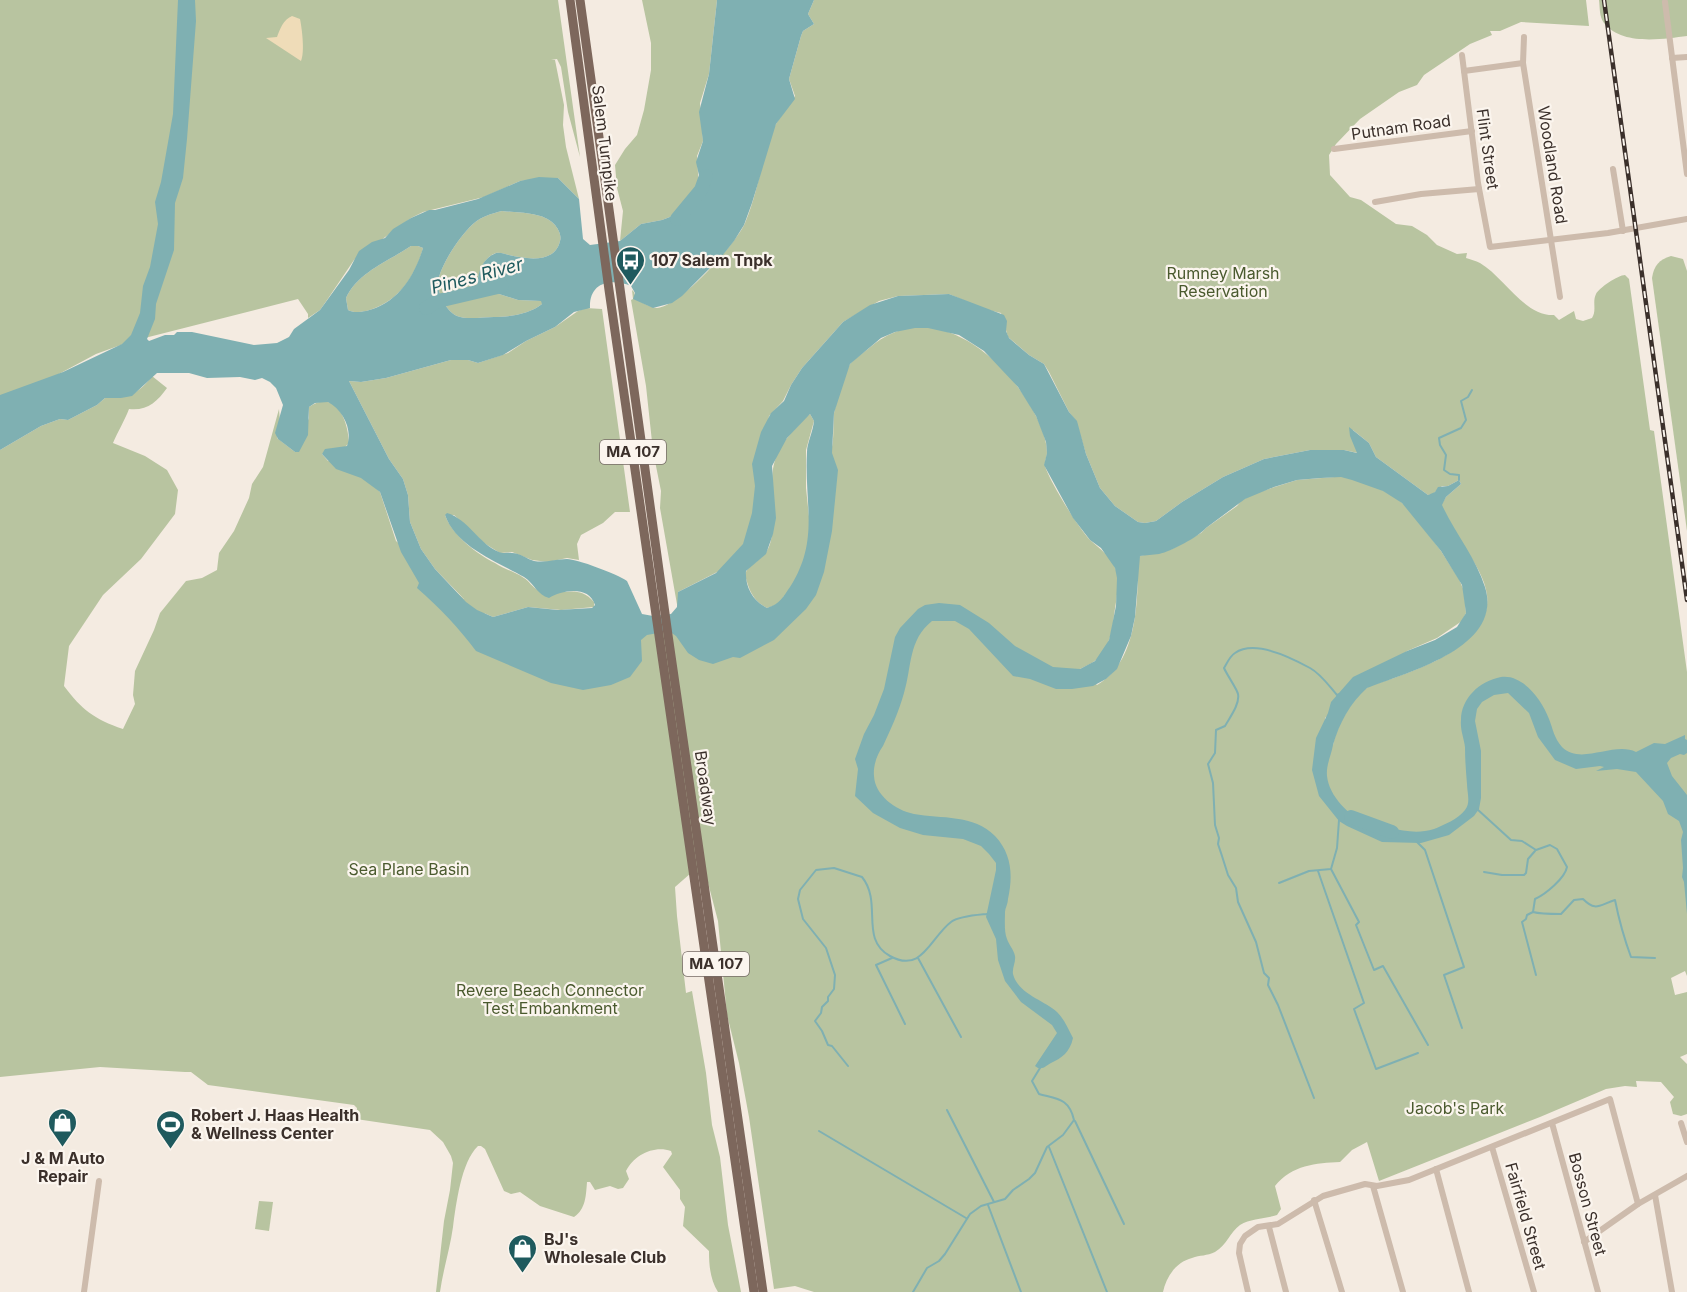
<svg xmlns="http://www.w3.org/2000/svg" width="1687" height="1292" font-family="Inter,sans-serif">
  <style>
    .green { fill: #b8c4a0 }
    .sand { fill: #efdcb8 }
    .water { fill: #7fb0b2; fill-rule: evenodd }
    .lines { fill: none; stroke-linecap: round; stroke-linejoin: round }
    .stream { stroke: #7fb0b2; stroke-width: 2 }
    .river { stroke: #7fb0b2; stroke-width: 14 }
    .street { stroke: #cdbbac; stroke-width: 6 }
    .primary { stroke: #7d675c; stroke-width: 9 }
    .rail-casing { stroke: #3b302b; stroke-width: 4.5 }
    .rail { stroke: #fbf5ee; stroke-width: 2; stroke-dasharray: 7; stroke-linecap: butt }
    .labels { text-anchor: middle; stroke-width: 4.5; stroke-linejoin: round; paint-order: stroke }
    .shield { fill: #fbf5ee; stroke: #756b66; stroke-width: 1.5 }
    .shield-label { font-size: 15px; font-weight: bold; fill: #3b302b }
    .street-label { font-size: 16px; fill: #3b302b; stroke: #fbf5ee }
    .poi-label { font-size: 16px; font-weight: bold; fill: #3b302b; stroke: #fbf5ee; text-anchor: start }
    .park-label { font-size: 16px; fill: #4a5a2e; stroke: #fbf5ee }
    .water-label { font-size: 18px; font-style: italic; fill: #1f5a5e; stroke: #fbf5ee }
  </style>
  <rect width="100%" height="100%" fill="#f4ebe1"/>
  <g class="green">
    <polygon points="0,0 558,0 580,157 568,112 561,67 557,59 551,60 555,60 564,105 563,125 566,147 579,199 558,178 520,181 484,197 423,212 411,218 354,260 327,300 320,310 308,318 308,314 298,299 129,342 96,354 44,382 0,398"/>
    <polygon points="642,0 717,0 709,74 700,103 703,141 697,156 699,191 696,200 675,215 662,220 641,224 620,241 623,211 617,188 615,165 625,149 637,135 644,110 651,70 651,43"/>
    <path d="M814,0h772l3,26 -68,-4 -21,9h-10l2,4 -22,9 -46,31 -7,10 -18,7 -39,27 -24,25 -7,11 1,20 20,22 11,3 35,24 16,2 15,9 10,10 20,9 10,-1 -1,5c4,1 10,3 14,5 24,14 44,53 74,52l5,5 15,-9 2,8 7,2 9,-3c5,-8 0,-16 4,-24 3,-6 22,-19 29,-19l4,4 21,151 4,1 33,241v304l-2,-5 -14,7 4,17 12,-3v62l-7,3 7,7v50l-6,2 -8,-2 -3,-12 4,-5 -13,-15 -25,-1 1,6 -12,-1 -19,3 -66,28 -161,64 -12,-39 -15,8 -12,12c-24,1 -48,3 -65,24l6,23 -4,6c-12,4 -26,3 -37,10 -10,7 -13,20 -25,27 -8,4 -15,3 -23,6 -16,4 -26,19 -29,34h-349l-19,-6 -21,3 -25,-172 -10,-54 -12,-48 -9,-94 -11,-42 -16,-6 -16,14 2,29 9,77 6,-2 14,82 6,52 8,32 8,68 13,67h-23c-8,-13 -9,-27 -9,-41l-26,-25 2,-19 -5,-8v-9l-17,-23 9,-13 -1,-3c-17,-6 -37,4 -45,20l3,8 -6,9 -5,1 -8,-3 -15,4 -5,-8h-3c-1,13 -1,27 -13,35l-34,-11 -20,-14 -9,2 -7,-3 -19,-42 -4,-3h-3c-17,16 -22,59 -25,81 -3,22 -10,43 -13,65h-4l8,-71 6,-31 3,-27 -2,-7 -8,-14 -13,-12 -74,-11 1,-11 -3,-3 -146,-20 -17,-13h-6l-85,-5 -100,10v-627l41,-24 19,-7 8,1 29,-15 8,-7c21,1 34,-4 47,-22l15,12c-10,14 -20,23 -38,21 -5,13 -11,22 -16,34l32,13 22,14 11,20 -3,24 -34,45 -38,36 -34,51 -5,40c18,24 30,33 59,43l12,-25 -2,-9 2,-24 19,-41 6,-17 26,-32 16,-3 15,-8 2,-17 15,-22 15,-33 3,-14 11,-17 16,-58 1,13 -3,16 18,14 14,-34v-11c27,-18 39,13 40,36l-5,5h-11l-11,6 6,7h33l7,20 12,11 16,49 68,58 -29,-30 -14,-20 -11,-27 -2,-27 -5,-16 -14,-20 -40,-78 12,1 25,-4 65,-18h17l10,3 30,-10 18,-12 29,-14 23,-16 8,-3 16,1 28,203h-15l-12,11 -22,12 -4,9 2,16 -12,-2 -19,4 -16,-2 -20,-8 -12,1 -16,-10 -30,-28h-9c7,20 32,39 50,48 9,6 20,9 29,15 5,3 9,10 14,12 20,8 40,-8 56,12v5l-33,3 -33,-3 -35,10 -9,-4 21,16 175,-10 33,27 75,-43 -4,-7c-2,7 -10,10 -17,12 -14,-7 -18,-18 -22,-33 2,-12 20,-14 25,-31 13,-44 -15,-74 24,-114 6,-6 10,-12 16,-16l4,7 -8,29v38l4,38c7,-26 16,-52 22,-79 2,-10 1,-21 2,-32 0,-7 12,-45 16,-51 5,-6 12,-10 18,-15 63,-57 140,9 169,69 5,11 10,23 10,35 0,4 -3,9 -2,13 4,14 34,63 45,74 10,9 21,16 26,30 4,14 0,31 -2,45 -1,15 -6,36 -18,45 -5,4 -11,6 -16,9l17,16c41,-23 41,-85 41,-127l2,-2 32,-7 29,-16 5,-5 31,-22 5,-6 14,-7 41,-13 50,-4 32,12 20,12 11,10 31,41 18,28 5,12 2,22 -4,8 -25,17 -30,13 -82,67 8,27c3,-17 20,-49 35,-58 8,-4 18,-6 26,-9 35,-12 98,-37 93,-83 -2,-16 -12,-32 -21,-45 -9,-14 -17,-30 -25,-45l5,-8 15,-13 -2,-4 -11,6h-6l-9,8 -5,1 -52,-38 -7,-14 -16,-13 5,23 -14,-3h-34l-46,9 -41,18 -41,25 -26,19 -11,2 -7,-1 -23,-16 -15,-18 -14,-34 -10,-33 -7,-9 -20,-40 -5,-8 -15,-9 -21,-18 -7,-24 -17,-4 -35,-15 -51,2 -19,5 -36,21 -41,46 -11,17 -8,16 -14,15 -18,124 -28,29 -45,23v18l-18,-102 1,-17 -8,-40 -7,-65 -15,-86 2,-1 -1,-9 2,2 2,7c6,3 15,9 21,9 22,-1 79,-64 88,-85 12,-28 16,-59 26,-88 5,-15 16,-25 24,-39l-6,-17 12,-43 2,-5 11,-7 -6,-10z"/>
    <path d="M1599,0h88v36c-24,3 -65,10 -83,-13 -5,-6 -4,-16 -5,-23z"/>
    <path d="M502,211c16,2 41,1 52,13 4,4 8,12 6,17 -5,23 -34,18 -51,14 -5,-1 -9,-3 -13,-2 -14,5 -18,21 -19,34l41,13 24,1v3c-12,10 -33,13 -48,13 -11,0 -27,3 -37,-1 -12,-6 -22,-26 -18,-39 5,-17 21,-41 34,-53 9,-8 18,-10 29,-13z"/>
    <path d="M411,246h7l5,2c-8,30 -26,55 -57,63 -7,1 -12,2 -18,-1l-2,-12c12,-26 43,-37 65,-52z"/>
    <path d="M1671,256l12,3 4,12v260l-35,-253c2,-13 7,-18 19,-22z"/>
    <polygon points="259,1201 273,1202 269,1231 255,1229"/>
  </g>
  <path class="sand" d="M292,16l8,3c2,10 5,33 1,42l-35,-23 11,-1c3,-8 6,-17 15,-21z"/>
  <path class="water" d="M178,0h17l1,21 -9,118 -4,39 -8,25 -1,47 -18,54 -1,15 -8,20 2,2 16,-6h9l3,-3h15l62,13 23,-2 12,-6 5,-8 26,-19 29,-40 10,-19 13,-9 13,-4 8,-9 18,-11 18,-8h6l43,-11 42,-18 19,-4 19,1 21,21 4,40 7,6 30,-4 21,-17 21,-4 13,-5 21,-15 3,-9 1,-11 -4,-18 7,-21 -4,-29 10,-38 8,-74h97l-6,14 6,10 -11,7 -2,5 -12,43 6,20 -19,25 -24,79 -8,22 -10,16 -12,15 -40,40 -10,7 -19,5 -20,-9 2,-6 -4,-7c-20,-8 -42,-4 -41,22l-16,4 -19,15 -29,14 -23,14 -25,8 -10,-3h-17l-65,18 -25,4 -12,-1 40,78 14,20 5,16 2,27 11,27 14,20 31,33 11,8 16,7 35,-10 30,3 34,-2 3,-3c-6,-20 -33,-15 -46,-7 -12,-3 -15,-15 -25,-21 -26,-15 -68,-30 -79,-62l2,-2c21,6 32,31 52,39 5,2 9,0 13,1 8,0 15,6 22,8 12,2 21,-2 33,-2 10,0 50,15 60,22l15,33 11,2 18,-2 6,-7 1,-15 38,-19 27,-29 9,-31 3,-27 -3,-22 9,-32 10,-19 13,-12 7,-16 11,-17 41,-46 27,-17 28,-9 51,-2 55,21 3,6 -1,10 3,7 20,17 15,9 25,48 8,9 9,33 14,34 15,18 23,16 7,1 11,-2 26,-19 41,-25 41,-18 46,-9h34l13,3 -7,-17 -1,-9 20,16 7,14 52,38 7,-3 3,-5 10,-1 11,-6 2,4 -15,13 -4,8c13,28 34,53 43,82 19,61 -78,85 -118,101 -17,15 -28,36 -34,57 -2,11 -7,20 -6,31 2,20 22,40 40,48 7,3 15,3 22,4 16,3 29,6 45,1 10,-4 24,-10 31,-19 6,-7 2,-18 2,-26 -1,-12 -2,-24 -2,-37 -1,-9 -5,-17 -4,-27 0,-21 18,-39 40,-43 22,-3 41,23 48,42 4,10 5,19 13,28 19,19 52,-6 74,5l18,-9 11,1 20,-9v4l2,1v13l-3,2 -4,-1 -9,4 -4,5 5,13 15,19v119l-3,-32 -2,-5 1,-9 -2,-28 2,-8 -4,-11 -11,-7 -5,-13 -27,-29 -19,-3 -21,2 8,-4 -4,-1 -24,3 -21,-9 -17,-23 -9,-24 -21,-20 -14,2 -12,7 -5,7 -2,12 6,30v47l-2,11 -5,7 -25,19 -28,8 -39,-1 -35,-16 -8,-5 -20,-25 -7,-26 4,-32 12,-25 3,-11 22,-25 54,-26 28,-11 22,-13 9,-14 -4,-28 -21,-34 -39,-48 -19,-12 -31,-11 -11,-3 -20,1 -24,2 -23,7 -29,12 -39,29c-8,9 -34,23 -47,26 -6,1 -13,1 -19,2l-5,61 -4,19 -14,33 -11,10 -13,7 -21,3h-16l-26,-10 -17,-3 -44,-47 -14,-8h-23c-24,19 -20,46 -28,72 -5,18 -13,36 -21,53 -6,8 -10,20 -9,30 1,19 21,34 40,38 27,5 60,0 81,22 17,18 18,40 13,63 0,5 -3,9 -3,13 0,8 -1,20 2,27 2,6 7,11 8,17 1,6 -3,12 -2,18 5,20 31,26 44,38 8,8 11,17 16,26 -3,14 -11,20 -22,25 -6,3 -6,6 -13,5l-3,-2 22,-33 -5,-8 -31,-23 -16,-21 -7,-21 -2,-21 -10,-22 10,-47v-7l-7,-9 -8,-8 -18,-7 -40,-4 -23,-7 -27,-15 -18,-17 3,-27 -3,-10 9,-25 10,-19 10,-26 11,-52 5,-9 18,-19 7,-4 14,-2 21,2 29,18 26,23 38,21 27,2 15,-8 14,-21 7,-34 1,-28 -2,-10 -14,-20 -11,-8 -17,-22 -29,-53 3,-12 -1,-11 -10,-26 -18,-29 -34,-36 -25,-16 -31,-7h-13l-20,4 -14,6 -31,26 -16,49 -2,40 6,17 -6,61 -8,41 -8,23 -10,14 -32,31 -34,18 -7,-1 -20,7 -14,-4 -11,-7 -12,-17 -7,-5 -22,4 -6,5 1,21 -12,16 -19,8 -28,5 -32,-7 -75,-32c-17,-23 -37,-44 -59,-63l2,-5 -18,-31 -21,-60 -19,-14 -25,-9 -14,-15 3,-5 22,-3c6,-16 -4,-36 -19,-44l-13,1 -6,4 -1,28 -9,17h-4l-17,-13 -3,-6 8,-28 -7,-17 -6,-6 -8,-4 -7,2 -15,-3 -33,1 -18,-5h-32l-25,23 -11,2h-16l-8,7 -29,15 -8,-1 -19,7 -41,24v-55l63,-23 59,-28 9,-9 9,-22 3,-27 7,-19 8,-43 -3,-22 6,-20 12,-68zM502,211c16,2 41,1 52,13 4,4 8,12 6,17 -5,23 -34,18 -51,14 -5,-1 -8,-3 -13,-2 -15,6 -18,21 -19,34l41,13 23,1 1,3c-12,10 -33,13 -48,13 -11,0 -27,3 -37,-1 -12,-6 -22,-26 -18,-39 5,-17 21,-41 34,-53 9,-8 18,-10 29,-13zM411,246h7l5,2 -1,3c-9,28 -26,53 -56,60 -7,1 -12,2 -18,-1l-2,-12c12,-26 43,-37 65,-52zM810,414l4,7c-1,11 -7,22 -7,31 -3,52 13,88 -17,135 -7,10 -10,17 -23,21 -14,-7 -22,-21 -21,-37l20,-17 7,-20 3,-16 -4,-52 15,-28z"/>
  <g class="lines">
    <g class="stream">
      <polyline points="1459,480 1459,475 1450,474 1444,470 1446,455 1440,445 1439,438 1461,428 1466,420 1461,401 1468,397 1472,390"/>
      <path d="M1477,809l34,31 11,1 14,9 14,-5 7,4 10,18c-2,11 -21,27 -32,32l-2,13c7,2 20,2 28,2l13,-14 9,-1c13,13 16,6 32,1 4,20 9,38 16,57l24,1"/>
      <polyline points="1416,841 1425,850 1464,967 1444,975 1462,1028"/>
      <polyline points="1331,869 1359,922 1356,925 1374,970 1383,966 1428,1045"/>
      <polyline points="1318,871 1364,1003 1354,1009 1376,1069 1418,1053"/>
      <polyline points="1484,872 1502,875 1524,875 1526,873 1528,859 1535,851"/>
      <polyline points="1279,883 1309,871 1331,869 1337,848 1339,820"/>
      <polyline points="1533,912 1527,915 1526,919 1522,922 1536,975"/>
      <polyline points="892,958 876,965 905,1024"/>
      <polyline points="918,958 961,1037"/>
      <path d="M848,1066l-16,-20 -4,-1 -6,-14 -7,-10 6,-8 1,-6 6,-6v-4l6,-8 1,-14 -9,-27 -23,-29 -5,-20 2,-9 16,-20 18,-2 28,9c21,26 -3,62 28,79 32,18 40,-18 61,-34 8,-6 26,-7 36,-8"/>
      <path d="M1314,1098l-36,-93 -10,-20 1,-7 -5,-5 -8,-31 -18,-40 -2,-14 -8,-13 -6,-19 -4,-12 1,-6 -4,-13 -2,-42 -5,-19 7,-11 1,-23 9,-4c5,-9 15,-22 13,-32 -1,-5 -11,-19 -14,-26 3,-5 6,-12 11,-15 20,-14 57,5 75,15 11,6 19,18 27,27l3,-1"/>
      <polyline points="947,1110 994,1202"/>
      <polyline points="1075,1121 1124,1224"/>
      <polyline points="819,1131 966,1218"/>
      <polyline points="1049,1147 1107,1292"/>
      <polyline points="988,1205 1021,1292"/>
      <path d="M913,1292l14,-24 12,-7 6,-7 25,-40 11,-8 24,-7 8,-9 16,-11 6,-6 12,-26 16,-12 11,-15c-5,-22 -17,-21 -35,-26l-7,-13 8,-13"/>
    </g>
    <g class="river">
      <polyline points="677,219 701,190 706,176"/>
      <polyline points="426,308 438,301 502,286"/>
      <polyline points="1351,817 1392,832"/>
    </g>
    <g class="street">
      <polyline points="1665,2 1687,174"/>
      <polyline points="1524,37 1523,63 1560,297"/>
      <polyline points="1462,55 1478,183 1490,247 1608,233 1687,219"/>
      <polyline points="1672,58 1687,57"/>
      <polyline points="1464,71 1523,63"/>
      <polyline points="1334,149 1472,131"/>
      <polyline points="1613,169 1623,231"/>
      <polyline points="1375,202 1421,194 1479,189"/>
      <polyline points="1552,1123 1598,1292"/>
      <polyline points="1681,1123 1687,1142"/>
      <polyline points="1492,1147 1534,1292"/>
      <polyline points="1436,1169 1469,1292"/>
      <polyline points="1373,1186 1403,1292"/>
      <polyline points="1655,1195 1672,1292"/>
      <polyline points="1314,1200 1342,1292"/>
      <polyline points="1269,1227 1286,1292"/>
      <polyline points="1584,1242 1638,1204 1687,1176"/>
      <polyline points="84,1292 99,1181"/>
      <polyline points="1248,1292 1239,1253 1240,1244 1245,1236 1258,1227 1278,1224 1323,1196 1365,1184 1377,1186 1409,1180 1610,1099 1638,1204"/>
    </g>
    <g class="primary">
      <polyline points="570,0 609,290 754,1292"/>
      <polyline points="580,0 668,635 763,1292"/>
    </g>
    <defs>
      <polyline id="rail" points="1604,0 1687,600"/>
    </defs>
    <use href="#rail" class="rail-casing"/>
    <use href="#rail" class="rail"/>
  </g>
  <defs>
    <symbol id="bus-pin" viewBox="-11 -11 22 30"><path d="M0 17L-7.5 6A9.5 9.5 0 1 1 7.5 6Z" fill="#1f5a5e" stroke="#fbf5ee"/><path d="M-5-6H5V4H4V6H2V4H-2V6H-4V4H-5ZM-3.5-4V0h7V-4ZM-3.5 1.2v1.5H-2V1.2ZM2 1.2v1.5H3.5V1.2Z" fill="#fff"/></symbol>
    <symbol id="shop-pin" viewBox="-11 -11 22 30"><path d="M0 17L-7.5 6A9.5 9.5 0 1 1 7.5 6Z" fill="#1f5a5e" stroke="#fbf5ee"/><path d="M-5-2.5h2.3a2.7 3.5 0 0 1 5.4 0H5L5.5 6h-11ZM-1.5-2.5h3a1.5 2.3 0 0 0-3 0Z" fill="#fff"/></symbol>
    <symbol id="stadium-pin" viewBox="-11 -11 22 30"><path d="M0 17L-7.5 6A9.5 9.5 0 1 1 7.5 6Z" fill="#1f5a5e" stroke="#fbf5ee"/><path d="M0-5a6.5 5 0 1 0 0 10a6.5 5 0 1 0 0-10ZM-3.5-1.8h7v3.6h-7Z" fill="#fff"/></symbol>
  </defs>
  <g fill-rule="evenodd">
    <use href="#bus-pin" x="614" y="244" width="33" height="45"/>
    <use href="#shop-pin" x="46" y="1106" width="33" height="45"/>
    <use href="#stadium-pin" x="154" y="1108" width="33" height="45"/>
    <use href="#shop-pin" x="506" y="1232" width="33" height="45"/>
  </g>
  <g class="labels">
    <g class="shield">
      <rect x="600" y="440" width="66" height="24" rx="4.5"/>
      <rect x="683" y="952" width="66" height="24" rx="4.5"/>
    </g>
    <g class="shield-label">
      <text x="633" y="457">MA 107</text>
      <text x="716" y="969">MA 107</text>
    </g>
    <g class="street-label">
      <text transform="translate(1401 127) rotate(-8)" y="6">Putnam Road</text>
      <text transform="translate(605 143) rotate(83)" y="6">Salem Turnpike</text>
      <text transform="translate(1488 149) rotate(82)" y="6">Flint Street</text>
      <text transform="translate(1553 165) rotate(81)" y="6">Woodland Road</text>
      <text transform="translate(706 788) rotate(82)" y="6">Broadway</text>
      <text transform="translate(1588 1204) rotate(75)" y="6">Bosson Street</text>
      <text transform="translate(1526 1216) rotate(74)" y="6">Fairfield Street</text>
    </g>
    <g class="poi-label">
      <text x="651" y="266">107 Salem Tnpk</text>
      <text x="191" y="1121">Robert J. Haas Health<tspan x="191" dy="18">&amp; Wellness Center</tspan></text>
      <text x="63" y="1164" text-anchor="middle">J &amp; M Auto<tspan x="63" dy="18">Repair</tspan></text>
      <text x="544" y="1245">BJ's<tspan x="544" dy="18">Wholesale Club</tspan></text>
    </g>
    <g class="park-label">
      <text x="1223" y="279">Rumney Marsh<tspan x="1223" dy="18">Reservation</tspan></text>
      <text x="409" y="875">Sea Plane Basin</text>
      <text x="550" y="996">Revere Beach Connector<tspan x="550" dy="18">Test Embankment</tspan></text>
      <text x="1455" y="1114">Jacob's Park</text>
    </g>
    <g class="water-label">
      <text transform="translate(477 276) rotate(-15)" y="6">Pines River</text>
    </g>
  </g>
</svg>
